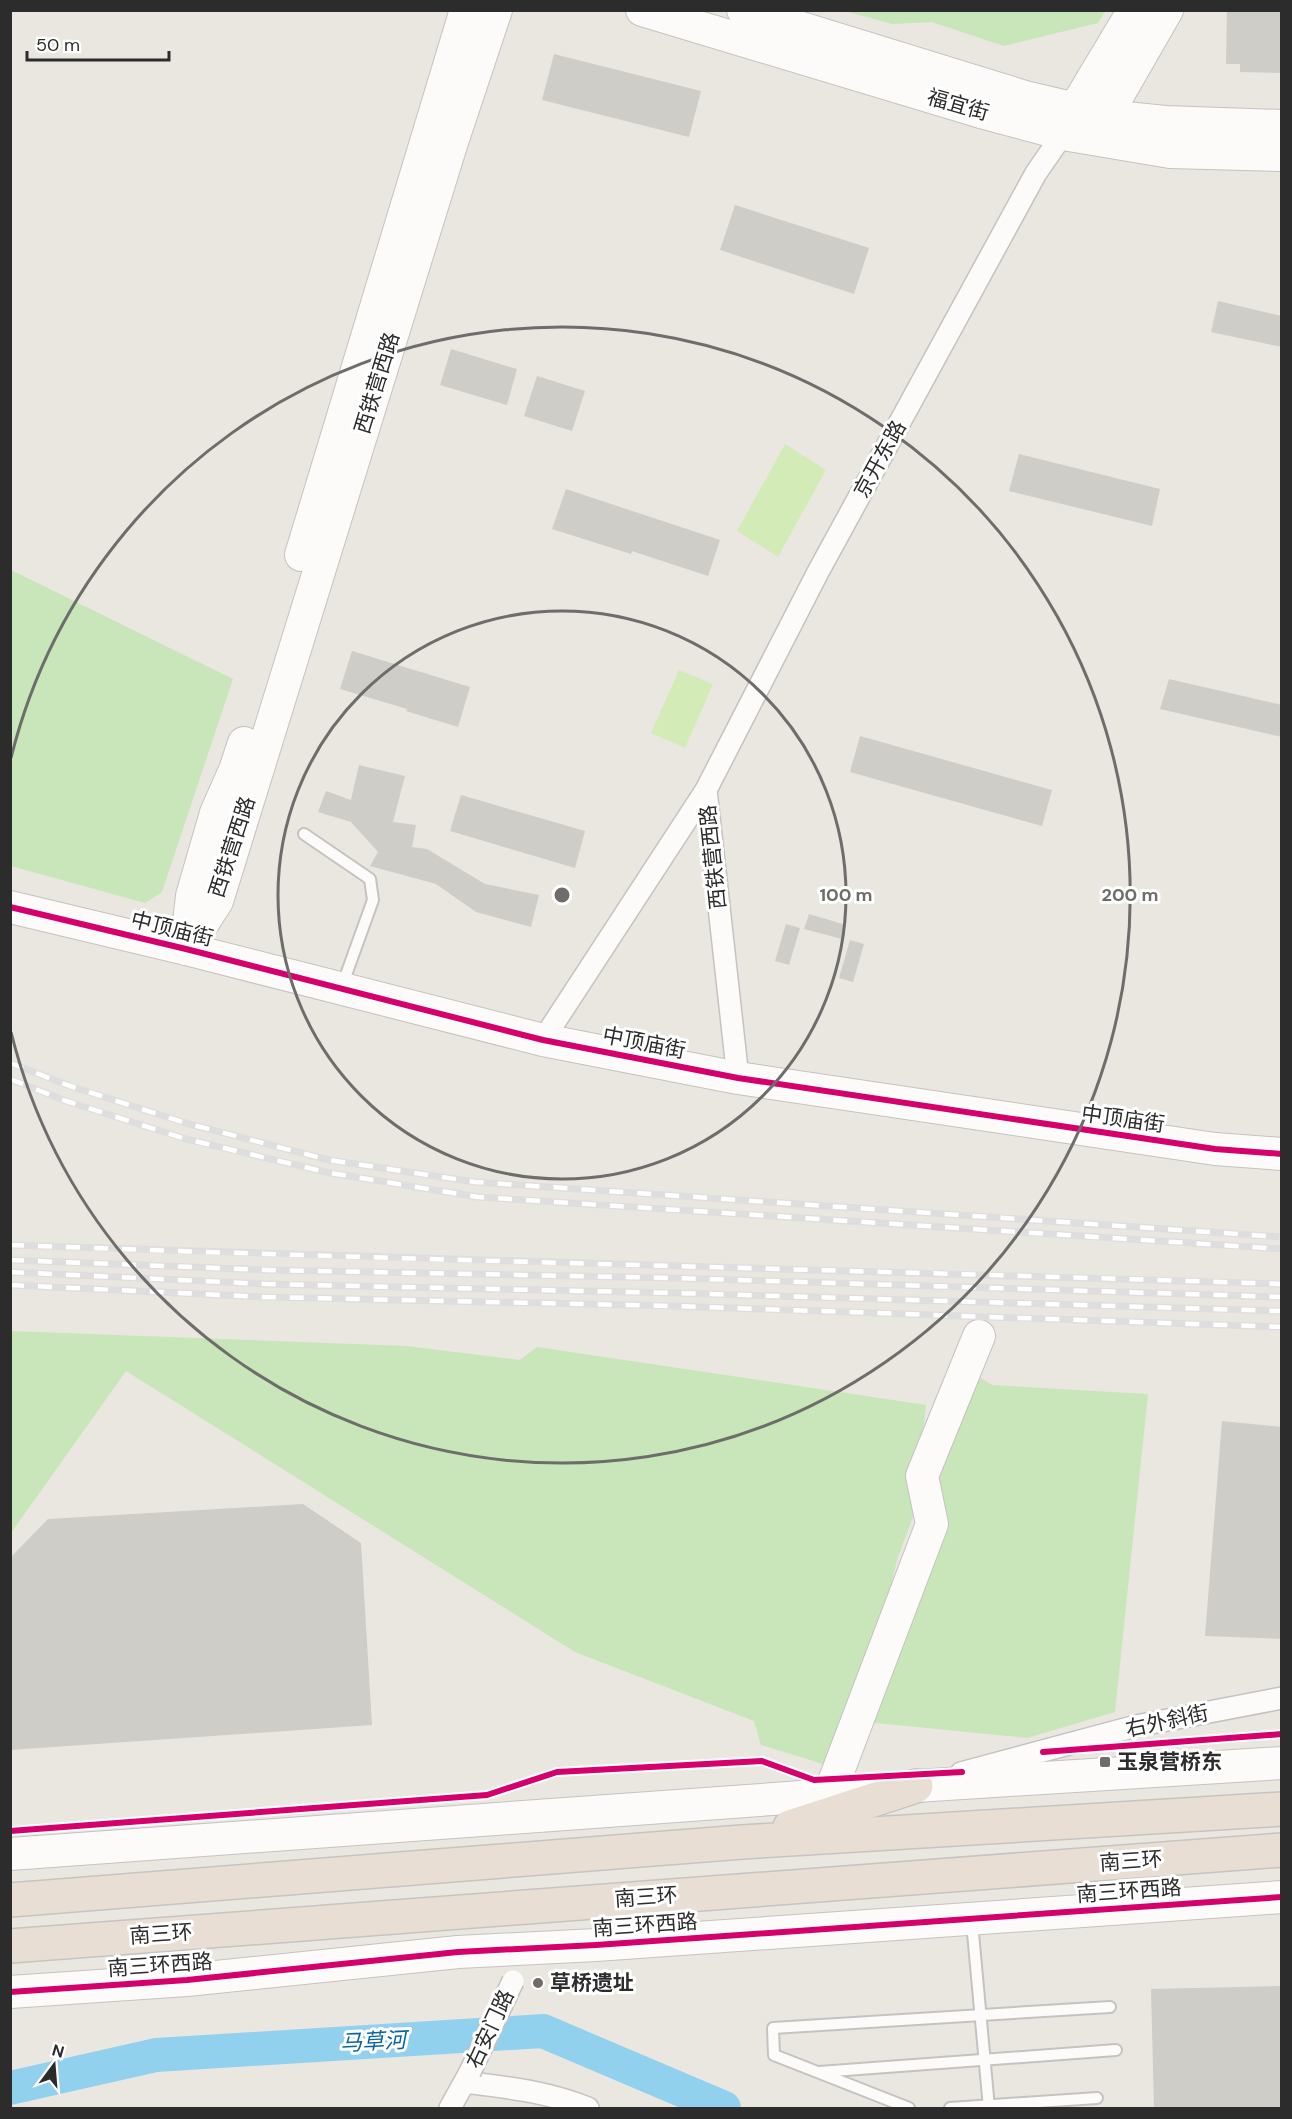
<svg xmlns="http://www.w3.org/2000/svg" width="1292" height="2119" font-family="'DM Sans','Noto Sans SC',sans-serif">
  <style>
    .green { fill: #c8e6b9 }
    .pitch { fill: #d3ebb6 }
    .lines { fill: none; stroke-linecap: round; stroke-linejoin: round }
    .river { stroke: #92d1ee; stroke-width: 34 }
    .building { fill: #cfcdc8 }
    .lane-casing { stroke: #c4c3c2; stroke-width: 14 }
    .street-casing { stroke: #c4c3c2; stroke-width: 24 }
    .secondary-casing { stroke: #c4c3c2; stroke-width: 34 }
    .highway-casing { stroke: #c6c4c2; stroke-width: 36 }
    .lane { stroke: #fcfbfa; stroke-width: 10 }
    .street { stroke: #fcfbfa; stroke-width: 21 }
    .secondary { stroke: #fcfbfa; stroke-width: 32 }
    .highway { stroke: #e9ded4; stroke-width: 33 }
    .rail-casing { stroke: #dededf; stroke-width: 7 }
    .rail { stroke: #fff; stroke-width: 4.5; stroke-dasharray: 14; stroke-linecap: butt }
    .street-bridge-casing { stroke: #c4c3c2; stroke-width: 24; stroke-linecap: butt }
    .street-bridge { stroke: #fcfbfa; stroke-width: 21 }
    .cycleway-casing { stroke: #fff; stroke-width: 10 }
    .cycleway { stroke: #d6006c; stroke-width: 6 }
    .ring { fill: none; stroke: #6e6d6b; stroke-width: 3 }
    .poi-dot { fill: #6e6d6b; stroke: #fff; stroke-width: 2 }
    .labels { text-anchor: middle; stroke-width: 6; stroke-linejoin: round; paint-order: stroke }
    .street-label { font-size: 21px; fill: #2c2c2c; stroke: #fff }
    .poi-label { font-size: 21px; font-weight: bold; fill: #2c2c2c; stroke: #fff; text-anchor: start }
    .water-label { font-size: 22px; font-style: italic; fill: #0863a3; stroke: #fff }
    .centre { fill: #6e6d6b; stroke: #fff; stroke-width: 3 }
    .ring-label { font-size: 18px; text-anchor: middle; font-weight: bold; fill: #6e6d6b; stroke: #fff; stroke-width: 6; stroke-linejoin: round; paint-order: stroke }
  </style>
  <rect width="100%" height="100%" fill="#eae7e1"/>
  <g class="green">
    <polygon points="845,11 1105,10 1105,11 1098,23 1004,46 932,22 892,24"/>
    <polygon points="11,570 233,679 162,892 145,903 11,866"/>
    <polygon points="11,1331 406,1346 520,1360 537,1347 926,1405 914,1514 897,1560 885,1612 833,1767 761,1745 754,1721 575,1652 126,1371 11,1533"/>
    <polygon points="971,1372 992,1385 1148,1394 1115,1712 1027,1738 866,1722 930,1475"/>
  </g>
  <g class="pitch">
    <polygon points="785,444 826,470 778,557 737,531"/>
    <polygon points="679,670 713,684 685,748 651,733"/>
  </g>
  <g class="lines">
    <polyline class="river" points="10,2088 156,2055 543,2031 724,2108"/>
  </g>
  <g class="building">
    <polygon points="1227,10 1282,10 1282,73 1240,72 1240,64 1226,64"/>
    <polygon points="554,54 701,91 689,137 542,100"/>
    <polygon points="735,205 869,248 854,294 720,250"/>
    <polygon points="1218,301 1282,316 1282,347 1211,332"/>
    <polygon points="451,349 517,369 507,405 440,385"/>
    <polygon points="537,376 585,391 572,431 524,416"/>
    <polygon points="1019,454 1160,489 1152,526 1009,491"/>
    <polygon points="566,489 720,540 708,576 632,551 631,554 552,529"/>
    <polygon points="352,651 470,687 458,727 406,711 407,709 340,689"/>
    <polygon points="1169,679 1282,705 1282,737 1160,709"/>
    <polygon points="860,736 1052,790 1042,826 850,772"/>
    <polygon points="359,765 405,776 393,822 416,825 412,847 427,849 485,884 539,895 531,927 476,912 436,884 370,866 378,852 351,822 318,812 326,791 351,800"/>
    <polygon points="461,795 585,831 575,868 450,831"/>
    <polygon points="809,914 846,925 842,939 804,929"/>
    <polygon points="786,924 800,928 789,965 775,961"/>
    <polygon points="850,940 864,944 853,982 839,978"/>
    <polygon points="1222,1421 1282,1427 1282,1639 1205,1636"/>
    <polygon points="303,1504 361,1543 372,1725 10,1750 10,1558 48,1519"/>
    <polygon points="1282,1986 1282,2108 1154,2108 1151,1989"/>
  </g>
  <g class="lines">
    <defs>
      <g id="lane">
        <polyline points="304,834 370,879 373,900 342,986"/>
        <polyline points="972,1922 989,2108"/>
        <polyline points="819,2072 1116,2050"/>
        <polyline points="909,2108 774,2055 773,2028 1110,2007"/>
        <polyline points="950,2108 1097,2098"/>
      </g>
      <g id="street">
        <polyline points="706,790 738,1078"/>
        <polyline points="543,1040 706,790 818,572 1036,173 1063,134"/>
        <polyline points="961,1773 1136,1726 1282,1698"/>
        <path d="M465,2082c44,6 81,9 123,26"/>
        <polyline points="450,2108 470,2072"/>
      </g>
      <g id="secondary">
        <polyline points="642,10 981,112 1063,134 1170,152 1282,155"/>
        <polyline points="743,10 1025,97 1106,116 1165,122 1282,126"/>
        <polyline points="1089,123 1106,116 1167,10"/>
        <polyline points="1066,126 1074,110 1134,10"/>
        <polyline points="301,555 466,10"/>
        <polyline points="10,907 186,949 543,1040 738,1078 1215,1149 1282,1154"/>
        <polyline points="187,939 192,896 216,813 235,770 244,743"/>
        <polyline points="186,949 217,901 451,145 496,10"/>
        <polyline points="829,1795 932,1524 922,1476 979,1336"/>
        <polyline points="10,1854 829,1795 916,1786 1282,1763"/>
        <polyline points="10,1992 187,1980 458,1952 596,1945 1282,1897"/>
      </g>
      <g id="highway">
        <polyline points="790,1827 916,1786"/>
        <polyline points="10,1900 742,1842 1282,1809"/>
        <polyline points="10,1946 1282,1850"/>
      </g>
    </defs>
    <use href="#lane" class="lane-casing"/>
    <use href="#street" class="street-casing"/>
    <use href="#secondary" class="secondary-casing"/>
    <use href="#highway" class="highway-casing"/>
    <use href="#lane" class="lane"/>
    <use href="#street" class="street"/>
    <use href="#secondary" class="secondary"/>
    <use href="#highway" class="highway"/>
    <defs>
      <g id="rail">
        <polyline points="10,1063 70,1086 189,1124 329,1160 475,1182 1282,1237"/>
        <polyline points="10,1079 66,1101 186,1139 330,1173 478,1197 1282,1249"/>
        <path d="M10,1245c424,16 848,25 1272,39"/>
        <polyline points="10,1260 267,1270 673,1278 1282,1297"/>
        <polyline points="10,1272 265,1284 675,1293 1282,1311"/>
        <polyline points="10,1285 264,1297 673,1306 1282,1327"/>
      </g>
    </defs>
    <use href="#rail" class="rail-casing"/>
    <use href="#rail" class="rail"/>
    <defs>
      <polyline id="street-bridge" points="470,2072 513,1981"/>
    </defs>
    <use href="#street-bridge" class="street-bridge-casing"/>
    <use href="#street-bridge" class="street-bridge"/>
    <defs>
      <g id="cycleway">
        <polyline points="10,907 186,949 543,1040 738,1078 1215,1149 1282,1154"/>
        <polyline points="1043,1752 1282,1734"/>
        <polyline points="10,1831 487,1795 557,1772 762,1761 814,1780 962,1772"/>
        <polyline points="10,1992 187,1980 458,1952 596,1945 1282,1897"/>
      </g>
    </defs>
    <use href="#cycleway" class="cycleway-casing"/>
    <use href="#cycleway" class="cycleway"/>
  </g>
  <g class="ring">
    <circle cx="562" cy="895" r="284"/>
    <path d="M11 758A568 568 0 1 1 11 1032"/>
  </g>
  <g class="poi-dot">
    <rect x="1099" y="1756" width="12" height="12" rx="3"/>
    <circle cx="538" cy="1983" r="6"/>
  </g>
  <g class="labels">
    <g class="street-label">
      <text transform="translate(958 105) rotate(16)" y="7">福宜街</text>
      <text transform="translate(377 383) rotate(-73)" y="7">西铁营西路</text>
      <text transform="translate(880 459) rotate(-61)" y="7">京开东路</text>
      <text transform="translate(232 847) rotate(-72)" y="7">西铁营西路</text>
      <text transform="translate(713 857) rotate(-96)" y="7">西铁营西路</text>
      <text transform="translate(172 929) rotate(14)" y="7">中顶庙街</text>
      <text transform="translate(644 1043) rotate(11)" y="7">中顶庙街</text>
      <text transform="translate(1123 1119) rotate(8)" y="7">中顶庙街</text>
      <text transform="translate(1167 1721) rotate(-12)" y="7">右外斜街</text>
      <text transform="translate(1131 1861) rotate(-4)" y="7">南三环</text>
      <text transform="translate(1129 1891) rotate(-4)" y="7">南三环西路</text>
      <text transform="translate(646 1897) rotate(-4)" y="7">南三环</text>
      <text transform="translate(645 1925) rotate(-4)" y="7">南三环西路</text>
      <text transform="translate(161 1934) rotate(-4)" y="7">南三环</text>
      <text transform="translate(160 1965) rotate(-4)" y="7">南三环西路</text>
      <text transform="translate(490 2029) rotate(-65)" y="7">右安门路</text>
    </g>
    <g class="poi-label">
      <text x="1117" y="1769">玉泉营桥东</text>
      <text x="550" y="1990">草桥遗址</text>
    </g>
    <g class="water-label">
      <text transform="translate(373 2041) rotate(-3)" y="8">马草河</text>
    </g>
  </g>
  <circle cx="562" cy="895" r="9" class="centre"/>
  <g class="ring-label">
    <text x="846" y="901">100 m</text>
    <text x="1130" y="901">200 m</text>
  </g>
  <rect width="1292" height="2119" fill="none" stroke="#2c2c2c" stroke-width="24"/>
  <g transform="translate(54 2065) rotate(16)" stroke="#ffffff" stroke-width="4.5" paint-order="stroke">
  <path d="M0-4.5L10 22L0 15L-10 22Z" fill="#2c2c2c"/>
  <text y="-9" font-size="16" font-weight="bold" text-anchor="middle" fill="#2c2c2c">N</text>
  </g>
  <path d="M27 51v9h142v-9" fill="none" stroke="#2c2c2c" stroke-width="3"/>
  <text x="36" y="51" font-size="18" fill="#2c2c2c" stroke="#ffffff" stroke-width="4.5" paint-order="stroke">50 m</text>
</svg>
